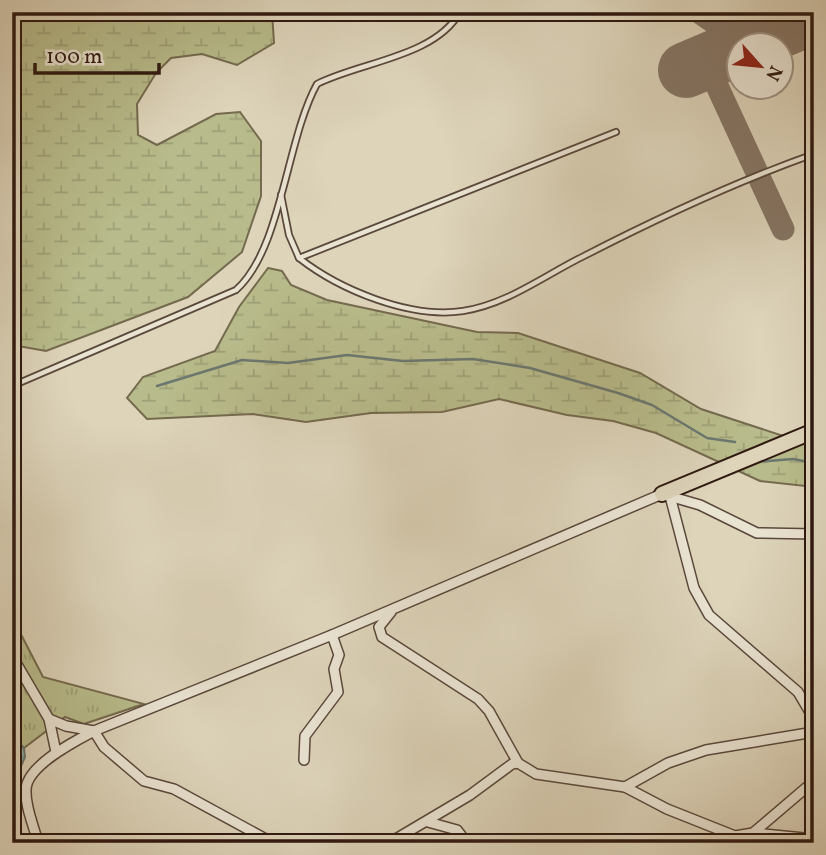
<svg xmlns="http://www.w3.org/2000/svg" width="826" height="855" font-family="Vollkorn,serif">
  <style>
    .grass { fill: url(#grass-tufts); stroke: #746a4e; stroke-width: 2 }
    .wetland { fill: url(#wetland-marsh); stroke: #746a4e; stroke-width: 2 }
    .water { fill: url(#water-rules); stroke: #6b7870; stroke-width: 2 }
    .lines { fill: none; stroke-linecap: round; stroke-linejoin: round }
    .stream { stroke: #6b7870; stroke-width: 2.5 }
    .taxiway { stroke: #867666; stroke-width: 23 }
    .runway { stroke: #867666; stroke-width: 56 }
    .service-casing { stroke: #5a483b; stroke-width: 8 }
    .minor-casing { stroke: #5a483b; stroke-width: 12 }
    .primary-casing { stroke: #2f1911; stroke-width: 18 }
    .service { stroke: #e9e3d2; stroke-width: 4.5 }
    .minor { stroke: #e9e3d2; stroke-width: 9 }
    .primary { stroke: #ddd4ba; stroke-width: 14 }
  </style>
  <defs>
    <pattern id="grass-tufts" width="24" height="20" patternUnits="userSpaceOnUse" patternTransform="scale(1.75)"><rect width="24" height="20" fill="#b8bb8b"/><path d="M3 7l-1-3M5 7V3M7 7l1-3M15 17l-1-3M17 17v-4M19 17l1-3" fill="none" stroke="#9ea077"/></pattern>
    <pattern id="wetland-marsh" width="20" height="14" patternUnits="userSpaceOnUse" patternTransform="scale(1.75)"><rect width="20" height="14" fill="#b8bb8b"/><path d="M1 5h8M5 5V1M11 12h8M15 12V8" fill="none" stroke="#9ea077"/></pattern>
    <pattern id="water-rules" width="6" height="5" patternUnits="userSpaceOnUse" patternTransform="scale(1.75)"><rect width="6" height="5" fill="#93b8af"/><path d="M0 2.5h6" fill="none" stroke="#78958d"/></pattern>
  </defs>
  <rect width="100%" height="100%" fill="#ddd4ba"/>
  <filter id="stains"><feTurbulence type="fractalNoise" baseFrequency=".00286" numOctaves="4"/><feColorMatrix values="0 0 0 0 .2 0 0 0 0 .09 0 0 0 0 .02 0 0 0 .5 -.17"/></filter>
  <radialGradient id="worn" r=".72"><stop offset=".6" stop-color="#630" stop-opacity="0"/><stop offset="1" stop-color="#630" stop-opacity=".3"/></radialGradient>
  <polygon class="grass" points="12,617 43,677 144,704 84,724 65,717 24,748 12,737"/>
  <g class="wetland">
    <polygon points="12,12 272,12 274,43 237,65 202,54 171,58 156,73 137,104 138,135 157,145 216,114 240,112 261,141 261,196 242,252 188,297 46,351 12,345"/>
    <polygon points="268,268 282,271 291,285 327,300 477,332 518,333 640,373 701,409 814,446 814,487 760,481 656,433 613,421 567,415 499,399 442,412 371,413 306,422 253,414 147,419 127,398 143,377 215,351 239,307"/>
  </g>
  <polygon class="water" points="12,737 24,748 25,757 12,787"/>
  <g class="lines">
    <g class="stream">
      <polyline points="157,386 242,360 288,363 347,355 403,361 473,359 530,368 618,393 652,405 707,438 735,442"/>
      <polyline points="756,462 793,459 814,463"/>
    </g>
    <g class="taxiway">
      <polyline points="699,12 725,30 758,39"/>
      <polyline points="706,62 783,229"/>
    </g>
    <g class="runway">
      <polyline points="743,46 814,16"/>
      <polyline points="686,70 738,48"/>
    </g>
    <defs>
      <g id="service">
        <polyline points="281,195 289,235 299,258 616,132"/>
        <path d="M299,258c41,32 111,61 164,53 45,-7 82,-36 121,-55 74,-38 151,-74 230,-102"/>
        <path d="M12,386l224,-96c46,-41 50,-150 81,-206 43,-22 118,-27 143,-72"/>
      </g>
      <g id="minor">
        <polyline points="670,496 694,588 709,615 798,692 814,719"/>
        <polyline points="391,612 379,627 382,637 478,699 489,711 518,763"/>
        <polyline points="12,656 49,719 56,752"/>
        <polyline points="49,719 66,726 94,731 332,635 662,494 700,505 757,533 814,534"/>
        <polyline points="304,760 305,736 338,692 334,669 339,655 332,635"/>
        <polyline points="625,787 667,809 735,836"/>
        <polyline points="428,822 457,830 467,843"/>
        <polyline points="753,833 814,839"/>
        <path d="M38,843c-4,-17 -13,-36 -12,-53 0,-24 49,-49 68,-59l10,16 40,34 30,8 99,54"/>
        <polyline points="389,843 470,795 512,764 518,763 536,774 625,787 668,763 706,750 814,732"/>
        <polyline points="726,843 735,836 753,833 814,781"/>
      </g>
      <polyline id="primary" points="662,494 814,431"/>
    </defs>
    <use href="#service" class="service-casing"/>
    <use href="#minor" class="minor-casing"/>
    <use href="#primary" class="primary-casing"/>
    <use href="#service" class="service"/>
    <use href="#minor" class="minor"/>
    <use href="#primary" class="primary"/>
  </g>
  <rect width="826" height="855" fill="none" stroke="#ddd4ba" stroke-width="42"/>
  <rect x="14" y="14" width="798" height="827" fill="none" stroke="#2f1911" stroke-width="3.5"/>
  <rect x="21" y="21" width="784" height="813" fill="none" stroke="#2f1911" stroke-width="2"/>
  <g transform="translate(760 66) rotate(117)"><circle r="33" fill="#e9e3d2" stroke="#9f9285" stroke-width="2"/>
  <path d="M0-5L12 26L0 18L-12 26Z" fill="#8f2418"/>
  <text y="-10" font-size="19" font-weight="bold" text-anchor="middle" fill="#2f1911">N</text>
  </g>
  <path d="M35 63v10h124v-10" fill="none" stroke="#2f1911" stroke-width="3.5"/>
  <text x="46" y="63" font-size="21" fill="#2f1911" stroke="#e9e3d2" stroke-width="5" paint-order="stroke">100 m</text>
  <rect width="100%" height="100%" filter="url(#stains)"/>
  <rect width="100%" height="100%" fill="url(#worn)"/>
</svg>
